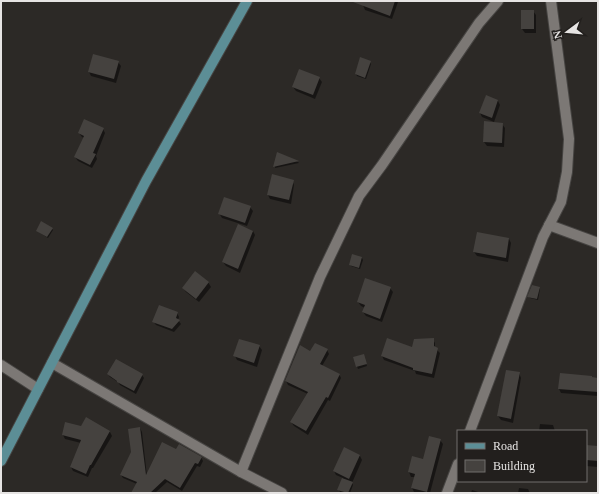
<svg xmlns="http://www.w3.org/2000/svg" width="599" height="494" font-family="'Times New Roman',serif">
  <style>
    .shadow { fill: #0007 }
    .building { fill: #45423f }
    .lines { fill: none; stroke-linecap: round; stroke-linejoin: round }
    .street-casing { stroke: #464442; stroke-width: 12 }
    .secondary-casing { stroke: #464442; stroke-width: 12 }
    .street { stroke: #7c7875; stroke-width: 10 }
    .secondary { stroke: #5c8e96; stroke-width: 10 }
  </style>
  <rect width="100%" height="100%" fill="#2c2926"/>
  <g class="shadow">
    <polygon points="364,1 397,1 398,2 392,19 365,10 363,5"/>
    <polygon points="533,11 536,15 536,33 525,33 522,29"/>
    <polygon points="118,62 121,66 116,83 91,76 89,72"/>
    <polygon points="370,62 371,64 366,79 357,76 356,74"/>
    <polygon points="319,78 322,82 315,99 296,91 293,87"/>
    <polygon points="486,96 498,101 500,105 494,122 482,117 480,113"/>
    <polygon points="502,124 505,128 504,147 487,146 484,142"/>
    <polygon points="103,129 105,133 96,156 97,159 92,168 78,161 75,157 84,138 82,137 79,133"/>
    <polygon points="278,153 298,162 299,163 275,168 275,167"/>
    <polygon points="292,180 294,185 291,204 270,199 268,195"/>
    <polygon points="250,207 253,211 247,226 222,218 219,213"/>
    <polygon points="52,229 53,230 48,238 37,231"/>
    <polygon points="253,231 255,235 240,273 226,266 223,262"/>
    <polygon points="509,239 511,243 508,262 477,256 474,252"/>
    <polygon points="353,255 362,258 363,260 360,269 351,266 350,264"/>
    <polygon points="208,282 211,287 199,302 186,292 183,288"/>
    <polygon points="390,288 393,292 382,322 366,316 363,312 365,308 361,306 358,302"/>
    <polygon points="539,288 540,289 538,300 530,298 529,297"/>
    <polygon points="177,313 179,317 178,320 181,324 174,332 156,325 153,321"/>
    <polygon points="433,340 435,343 435,348 440,353 434,378 416,374 415,371 384,360 382,356 413,348"/>
    <polygon points="259,346 262,350 257,367 237,360 235,356"/>
    <polygon points="327,350 329,354 322,366 339,374 341,378 330,401 328,400 308,435 294,426 291,422 308,394 288,385 286,381 310,353"/>
    <polygon points="364,357 367,366 358,369 354,358"/>
    <polygon points="519,373 521,378 513,423 501,420 498,416"/>
    <polygon points="108,374 142,375 144,378 136,394 120,385 118,382 110,377"/>
    <polygon points="592,378 598,379 598,396 561,393 559,389"/>
    <polygon points="86,418 110,432 112,436 93,468 92,468 88,477 73,471 71,467 81,443 65,439 63,435 81,427"/>
    <polygon points="540,424 553,425 555,431 539,431"/>
    <polygon points="140,428 142,432 147,476 201,457 203,461 200,467 197,466 182,491 167,482 155,493 132,493 137,484 123,478 121,475 132,452"/>
    <polygon points="440,440 443,444 430,493 414,492 412,488 415,477 411,477 409,472 413,457 423,460"/>
    <polygon points="586,446 598,447 598,467 586,466"/>
    <polygon points="344,448 360,456 362,460 352,483 353,485 350,493 340,492 339,490 343,478 336,475 334,471"/>
    <polygon points="519,488 528,489 530,493 518,493"/>
    <polygon points="472,490 481,493 471,493"/>
  </g>
  <g class="building">
    <polygon points="353,1 395,1 390,16 353,2"/>
    <rect x="521" y="10" width="13" height="19"/>
    <polygon points="93,54 119,61 114,79 88,72"/>
    <polygon points="360,57 371,61 365,78 355,74"/>
    <polygon points="299,69 320,77 313,95 292,87"/>
    <polygon points="486,95 498,100 492,118 479,113"/>
    <polygon points="84,119 104,128 93,153 96,154 90,165 74,157 84,136 78,133"/>
    <polygon points="484,121 503,123 502,143 483,142"/>
    <polygon points="277,152 299,161 273,167"/>
    <polygon points="272,174 294,180 289,200 267,195"/>
    <polygon points="224,197 251,206 245,223 218,214"/>
    <polygon points="41,221 53,228 47,237 36,231"/>
    <polygon points="238,224 253,231 238,269 222,262"/>
    <polygon points="477,232 509,238 506,258 473,252"/>
    <polygon points="352,254 362,257 359,268 349,265"/>
    <polygon points="195,271 209,282 196,299 182,288"/>
    <polygon points="365,278 391,287 380,319 362,312 365,305 357,302"/>
    <polygon points="532,285 540,287 537,299 527,297"/>
    <polygon points="159,305 178,312 176,318 180,320 172,329 152,322"/>
    <polygon points="387,338 412,347 414,339 434,338 434,346 438,348 432,374 413,370 413,368 381,356"/>
    <polygon points="239,339 260,345 254,363 233,356"/>
    <polygon points="315,343 328,349 320,364 340,374 328,398 326,397 306,431 290,422 308,392 285,381 300,345 310,351"/>
    <polygon points="364,354 367,364 356,367 353,357"/>
    <polygon points="116,359 143,374 134,391 117,382 117,381 107,374"/>
    <polygon points="506,370 520,372 511,419 497,416"/>
    <polygon points="560,373 592,376 592,377 598,378 598,392 558,389"/>
    <polygon points="86,417 110,431 91,465 90,465 86,474 70,467 81,440 62,435 65,422 81,426"/>
    <polygon points="140,427 146,475 162,442 176,449 179,444 202,457 198,464 195,463 180,488 165,479 150,493 131,493 137,482 120,475 131,452 128,429"/>
    <polygon points="429,436 441,439 427,492 411,488 415,474 408,472 412,456 423,459"/>
    <polygon points="586,445 598,446 598,461 586,460"/>
    <polygon points="344,447 360,455 349,479 333,471"/>
    <polygon points="342,478 353,482 348,493 337,490"/>
  </g>
  <g class="lines">
    <defs>
      <g id="street">
        <polyline points="549,225 598,243"/>
        <polyline points="52,363 241,472 282,493"/>
        <polyline points="1,365 38,389"/>
        <polyline points="470,431 543,237 561,202 567,172 569,139 551,1"/>
        <polyline points="241,472 320,277 359,196 382,165 479,23 498,1"/>
        <polyline points="447,493 458,464"/>
      </g>
      <polyline id="secondary" points="1,461 146,181 247,1"/>
    </defs>
    <use href="#street" class="street-casing"/>
    <use href="#secondary" class="secondary-casing"/>
    <use href="#street" class="street"/>
    <use href="#secondary" class="secondary"/>
  </g>
  <rect width="599" height="494" fill="none" stroke="#e6e4e3" stroke-width="4"/>
  <rect x="457" y="430" width="130" height="52" fill="#221f1d" stroke="#706e6c"/>
  <rect x="465" y="443" width="20" height="6" fill="#5c8e96" stroke="#706e6c"/>
  <text x="493" y="450" font-size="12" fill="#e6e4e3">Road</text>
  <rect x="465" y="460" width="20" height="12" fill="#45423f" stroke="#706e6c"/>
  <text x="493" y="470" font-size="12" fill="#e6e4e3">Building</text>
  <g transform="translate(567 32) rotate(254)" stroke="#221f1d" stroke-width="3" paint-order="stroke">
  <path d="M0-3L7 15L0 10L-7 15Z" fill="#e6e4e3"/>
  <text y="-6" font-size="11" font-weight="bold" text-anchor="middle" fill="#e6e4e3">N</text>
  </g>
</svg>
